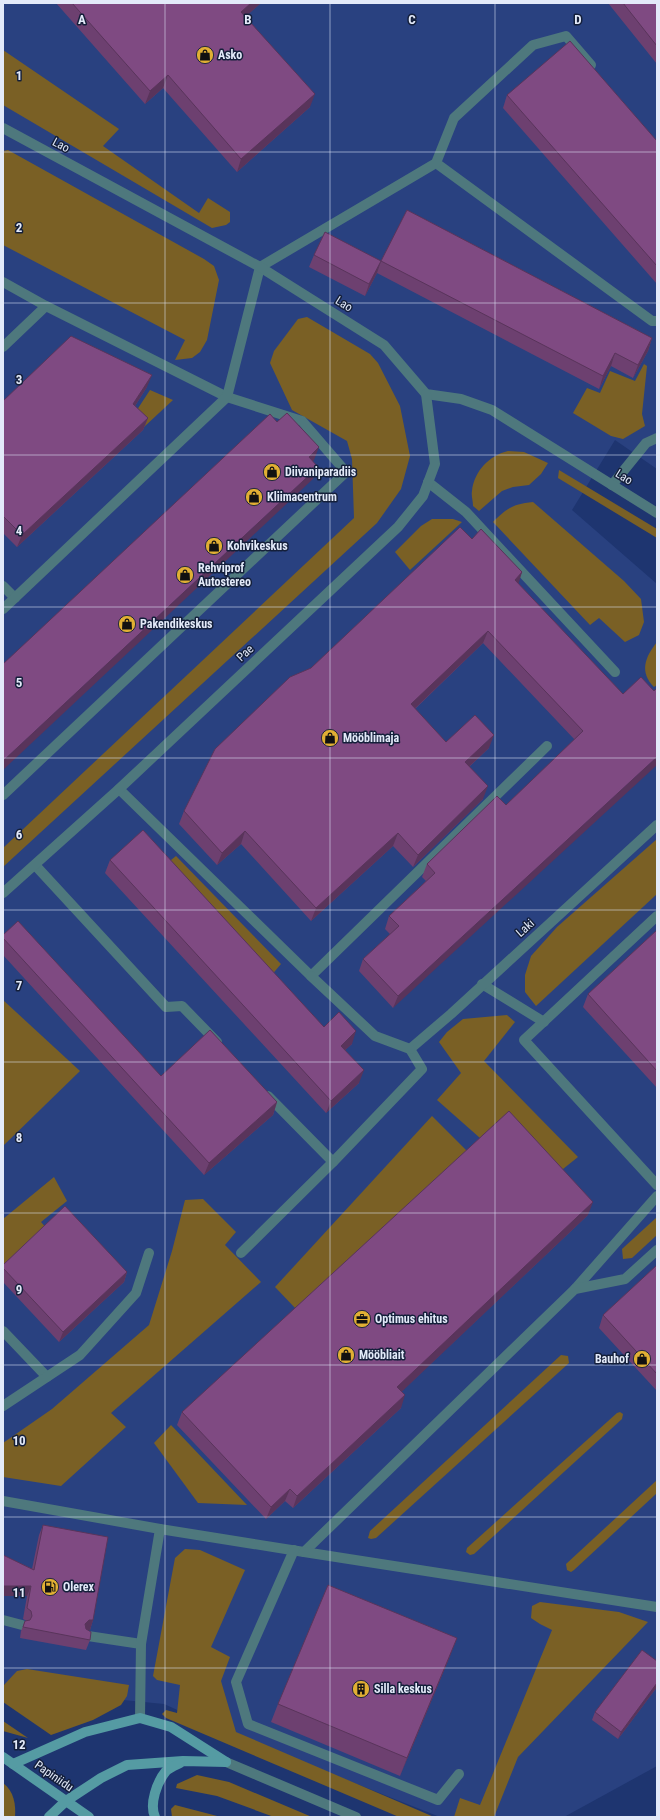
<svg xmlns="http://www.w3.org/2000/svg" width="660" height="1820" font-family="'Roboto Condensed',sans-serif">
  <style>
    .built { fill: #294180 }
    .green { fill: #7a6025 }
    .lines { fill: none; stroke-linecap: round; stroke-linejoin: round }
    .service { stroke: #4e787d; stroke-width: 10 }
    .minor { stroke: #4e787d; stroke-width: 10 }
    .secondary { stroke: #559ba3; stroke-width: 10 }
    .wall { fill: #6d4070 }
    .shaded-wall { fill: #59345b }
    .building { fill: #7f4a82; stroke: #59345b }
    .grid { fill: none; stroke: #e3eaf9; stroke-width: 1; stroke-opacity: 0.55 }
    .labels { text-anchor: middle; stroke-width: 3; stroke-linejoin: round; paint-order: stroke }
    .poi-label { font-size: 12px; font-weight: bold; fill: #e3eaf9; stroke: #141f3a; text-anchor: start }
    .street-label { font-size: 12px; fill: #e3eaf9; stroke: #141f3a }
    .grid-label { font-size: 13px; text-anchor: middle; font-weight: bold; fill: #e3eaf9; stroke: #141f3a; stroke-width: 3; stroke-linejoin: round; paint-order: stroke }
  </style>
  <rect width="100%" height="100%" fill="#1e3570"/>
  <polygon class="built" points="3,3 657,3 657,469 615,440 572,510 657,584 657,1766 564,1817 440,1817 233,1735 164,1704 12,1689 3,1683"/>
  <g class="green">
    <polygon points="3,50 119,129 103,146 199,213 208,198 230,212 230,222 226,225 212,228 3,105"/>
    <polygon points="8,150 204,259 214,266 219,280 207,340 200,352 192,358 175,360 185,340 3,245 3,151"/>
    <polygon points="307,317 370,354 378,363 400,406 410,456 401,489 377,523 3,867 3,848 354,518 352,459 347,441 292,410 270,363 274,351 298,319"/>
    <polygon points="644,364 647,366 642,414 645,426 623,439 611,436 573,413 587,388 600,393 610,371 635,381"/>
    <polygon points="150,390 173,400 144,427 133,416"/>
    <path d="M508,451l16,1 24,11 -7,11 -12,11 -16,2 -11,4 -23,20 -6,-5c0,-5 -2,-11 -1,-15 2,-20 18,-36 36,-40z"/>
    <polygon points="559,470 652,526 657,529 657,538 558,478"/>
    <path d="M533,502l91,79 17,18 3,23 -5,13 -14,7 -26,-24 -9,7 -97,-103c14,-14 20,-18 40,-20z"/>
    <polygon points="432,519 453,519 462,522 410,570 395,552 421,526"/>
    <path d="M657,642v43l-3,2c-15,-15 -9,-30 3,-45z"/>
    <polygon points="657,839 657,894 536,1006 525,992 525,975 531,956 557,927"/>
    <polygon points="176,856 281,964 270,977 166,864"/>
    <polygon points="3,1000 80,1071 3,1146"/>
    <polygon points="507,1015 515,1022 484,1061 578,1157 558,1173 480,1138 437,1100 461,1073 439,1042 447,1032 463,1019"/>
    <polygon points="432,1116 467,1151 297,1310 275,1287"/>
    <polygon points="54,1177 67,1201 41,1222 48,1230 3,1272 3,1219"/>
    <polygon points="203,1199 236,1232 225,1245 261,1282 111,1413 126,1427 61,1486 3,1477 3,1443 52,1409 149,1325 172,1251 185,1200"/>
    <polygon points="657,1217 657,1235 632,1258 623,1259 622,1249"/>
    <polygon points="561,1355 568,1356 569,1363 376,1538 371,1539 368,1538 370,1531"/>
    <polygon points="620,1412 623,1414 622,1419 474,1554 470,1555 466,1552 467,1548 617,1413"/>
    <polygon points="171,1425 247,1505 198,1503 154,1443"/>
    <polygon points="657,1480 657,1493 574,1570 571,1572 567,1570 566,1564"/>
    <polygon points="185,1549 200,1550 245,1570 211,1647 230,1657 221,1681 236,1732 434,1817 399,1817 166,1718 162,1714 166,1710 177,1713 180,1685 157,1680 153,1676 175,1558"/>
    <polygon points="540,1602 619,1612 648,1622 518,1757 494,1817 454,1817 460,1798 480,1805 552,1630 540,1624 531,1618 532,1606"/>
    <polygon points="27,1669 129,1685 127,1696 121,1705 93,1720 51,1735 3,1702 3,1686 17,1671"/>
    <polygon points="3,1721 28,1738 3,1731"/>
    <polygon points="197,1775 229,1782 312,1817 274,1817 217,1796 176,1788 177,1784"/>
    <path d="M3,1783c11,8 13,22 12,34h-12z"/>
    <polygon points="175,1805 221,1817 172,1817 171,1809"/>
  </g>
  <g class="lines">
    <g class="service">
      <polyline points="436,163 652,321 657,321"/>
      <polyline points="3,282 46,306 227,397 302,421 346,472 3,795"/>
      <polyline points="3,347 46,306"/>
      <polyline points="428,482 466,512 615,672"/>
      <polyline points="612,485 646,443 657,438"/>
      <polyline points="3,586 15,598"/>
      <polyline points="3,609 227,397 260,267 436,163 454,118 533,45 566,36 591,65"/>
      <polyline points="35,865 166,1007 182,1006 217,1042"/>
      <polyline points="657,916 524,1040 657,1185"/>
      <polyline points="482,984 544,1022"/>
      <polyline points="268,1096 333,1162 422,1069 410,1049 451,1014 657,825"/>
      <polyline points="241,1253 333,1162"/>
      <polyline points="575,1289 657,1196"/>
      <polyline points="3,1331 47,1377"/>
      <polyline points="3,1406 80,1355 136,1293 149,1253"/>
      <polyline points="3,1501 160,1529 304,1552 575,1289 625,1279 657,1250"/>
      <polyline points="294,1550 236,1682 248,1724 438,1800 459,1774"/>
      <polyline points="304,1552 657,1607"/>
      <polyline points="3,1620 22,1625"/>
      <polyline points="88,1636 141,1644"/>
      <polyline points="140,1718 141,1644 160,1529"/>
      <polyline points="226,1762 356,1817"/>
    </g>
    <g class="minor">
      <polyline points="3,128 260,267 384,345 426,394 461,399 492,410 657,513"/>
      <polyline points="119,789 311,976 547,746"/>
      <polyline points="3,893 119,789 398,527 423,496 435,464 426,394"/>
      <polyline points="311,976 375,1036 410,1049"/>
    </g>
    <g class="secondary">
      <polyline points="3,1757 89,1817"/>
      <polyline points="13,1764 85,1732 140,1718 171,1727 226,1762"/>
      <polyline points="49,1817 66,1801 101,1778 127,1765 183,1761 226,1762"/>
      <path d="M155,1817c-6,-13 2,-35 11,-46 3,-3 10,-6 14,-8"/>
    </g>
  </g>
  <g class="wall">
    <polygon points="56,3 261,3 246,16 310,107 237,172 163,88 145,104"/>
    <polygon points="608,3 657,3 657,64"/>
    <polygon points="507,95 657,141 657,284 503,108"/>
    <polygon points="407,210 652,338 648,351 633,378 611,366 599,389 377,273 365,296 309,267 314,255 381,261"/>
    <polygon points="147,387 135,406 148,418 143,430 17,547 3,533 3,401"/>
    <polygon points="472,539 522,572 518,583 623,694 393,1008 359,971 363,959 390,934 385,929 389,916 426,881 422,877 427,864 506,805 575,740 483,643 415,709 446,742 489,748 469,767 483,799 413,867 393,846 311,921 241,844 217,865 179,824 184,811 311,668"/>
    <polygon points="110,860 324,1027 352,1044 345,1050 359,1083 326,1113 105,873"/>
    <polygon points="657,930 657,1088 583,1007 588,994"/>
    <polygon points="3,935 161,1076 277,1102 273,1115 204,1175 3,955"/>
    <polygon points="588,1215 402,1391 401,1408 293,1508 285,1501 266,1519 177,1425 182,1412"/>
    <polygon points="3,1265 127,1272 124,1282 59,1342 3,1282"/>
    <polygon points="657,1265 657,1391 599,1328 603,1315"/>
    <polygon points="43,1525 93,1620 90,1630 88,1630 90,1640 86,1650 20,1638 21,1631 25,1621 27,1621 23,1619 27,1596 3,1596 3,1555 32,1569 39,1535"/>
    <polygon points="450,1656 400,1776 271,1722 278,1704"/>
    <polygon points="657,1661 657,1687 618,1739 592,1720 595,1712"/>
  </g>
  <g class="shaded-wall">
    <polygon points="251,3 261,3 237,24 241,12"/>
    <polygon points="168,75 163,88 145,104 150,91"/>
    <polygon points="315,94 310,107 237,172 241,159"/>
    <polygon points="381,261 377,273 365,296 369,284"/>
    <polygon points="652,338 648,351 633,378 638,365"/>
    <polygon points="615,353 611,366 599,389 603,376"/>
    <polygon points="152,375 147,387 128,417 133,404"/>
    <polygon points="148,418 143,430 17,547 22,535"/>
    <polygon points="319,447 314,460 304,469 309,457"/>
    <polygon points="318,467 313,479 3,770 3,761"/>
    <polygon points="522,572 518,585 515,580"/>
    <polygon points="488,631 483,643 406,717 411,704"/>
    <polygon points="494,735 489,748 460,775 465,762"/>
    <polygon points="657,757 657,765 393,1008 398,996"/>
    <polygon points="488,786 483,799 413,867 418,855"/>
    <polygon points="245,831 241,844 217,865 222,853"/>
    <polygon points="398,833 393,846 311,921 316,908"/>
    <polygon points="356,1031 352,1044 336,1058 341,1046"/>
    <polygon points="364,1070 359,1083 326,1113 331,1101"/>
    <polygon points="277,1102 273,1115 204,1175 209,1163"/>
    <polygon points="593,1202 588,1215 393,1400 397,1387"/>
    <polygon points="127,1272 124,1282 59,1342 63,1332"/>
    <polygon points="405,1395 401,1408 293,1508 297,1496"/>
    <polygon points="290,1489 285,1501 266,1519 271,1507"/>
    <polygon points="3,1586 31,1586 27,1596 3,1596"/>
    <polygon points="89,1620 93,1620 90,1630 85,1630 85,1624"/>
    <polygon points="457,1638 450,1656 400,1776 407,1758"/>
    <polygon points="657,1683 657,1687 618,1739 621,1732"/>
  </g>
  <g class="building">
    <polygon points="72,3 251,3 241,12 315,94 241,159 168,75 150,91"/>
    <polygon points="623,3 657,3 657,46"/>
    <polygon points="570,41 657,141 657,266 507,95"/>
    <polygon points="407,210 652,338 638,365 615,353 603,376 381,261"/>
    <polygon points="325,232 381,261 369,284 314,255"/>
    <polygon points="71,336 152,375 133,404 148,418 22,535 3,516 3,401"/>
    <polygon points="287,413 319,447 309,457 318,467 3,761 3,664 270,414 277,422"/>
    <polygon points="460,527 472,539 481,529 522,572 515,580 623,694 641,677 654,691 657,688 657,757 398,996 363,959 399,926 389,916 435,873 427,864 497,796 506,805 583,731 488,631 411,704 446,742 475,715 494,735 465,762 488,786 418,855 398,833 316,908 245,831 222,853 184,811 215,749 290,677 311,668"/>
    <polygon points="143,830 324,1027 339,1012 356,1031 341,1046 364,1070 331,1101 110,860"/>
    <polygon points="18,921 161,1076 210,1030 277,1102 209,1163 3,938 3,935"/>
    <polygon points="657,930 657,1071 588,994"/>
    <polygon points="509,1111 593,1202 397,1387 405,1395 297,1496 290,1489 271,1507 182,1412"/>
    <polygon points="65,1206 127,1272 63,1332 3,1268 3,1265"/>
    <polygon points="657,1265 657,1374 603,1315"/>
    <polygon points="43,1525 108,1537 93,1620 89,1620 85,1624 86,1629 91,1632 90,1640 23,1627 25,1621 30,1620 32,1616 31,1611 27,1608 31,1586 3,1586 3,1555 34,1570"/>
    <polygon points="328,1585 457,1638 407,1758 278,1704"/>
    <polygon points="642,1650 657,1661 657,1683 621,1732 595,1712"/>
  </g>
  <path class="grid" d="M165,3v1814M330,3v1814M495,3v1814M3,152h654M3,303h654M3,455h654M3,607h654M3,758h654M3,910h654M3,1062h654M3,1213h654M3,1365h654M3,1517h654M3,1668h654"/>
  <defs>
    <symbol id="shop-disc" viewBox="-11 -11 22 22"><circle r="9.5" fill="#e1af34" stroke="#141f3a"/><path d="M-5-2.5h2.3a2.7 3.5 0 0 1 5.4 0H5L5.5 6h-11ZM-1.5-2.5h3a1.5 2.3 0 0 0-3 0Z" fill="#111"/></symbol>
    <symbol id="office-disc" viewBox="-11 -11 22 22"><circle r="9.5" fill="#e1af34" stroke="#141f3a"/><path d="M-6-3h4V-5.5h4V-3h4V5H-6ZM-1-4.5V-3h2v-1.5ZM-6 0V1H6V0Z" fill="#111"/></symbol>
    <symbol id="fuel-disc" viewBox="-11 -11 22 22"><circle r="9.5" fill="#e1af34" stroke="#141f3a"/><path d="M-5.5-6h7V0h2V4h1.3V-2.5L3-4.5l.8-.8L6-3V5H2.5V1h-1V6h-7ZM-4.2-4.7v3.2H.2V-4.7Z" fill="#111"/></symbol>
    <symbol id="building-disc" viewBox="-11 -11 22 22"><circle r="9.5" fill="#e1af34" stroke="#141f3a"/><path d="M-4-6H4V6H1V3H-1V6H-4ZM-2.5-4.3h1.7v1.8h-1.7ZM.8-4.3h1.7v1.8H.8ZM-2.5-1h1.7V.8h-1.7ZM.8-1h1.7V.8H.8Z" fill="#111"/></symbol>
  </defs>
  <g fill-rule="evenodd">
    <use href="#shop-disc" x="195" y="45" width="20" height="20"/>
    <use href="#shop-disc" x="262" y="462" width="20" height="20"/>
    <use href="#shop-disc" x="244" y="487" width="20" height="20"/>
    <use href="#shop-disc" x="204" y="536" width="20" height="20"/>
    <use href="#shop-disc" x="175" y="565" width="20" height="20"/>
    <use href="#shop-disc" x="117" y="614" width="20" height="20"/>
    <use href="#shop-disc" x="320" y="728" width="20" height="20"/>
    <use href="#office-disc" x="352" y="1309" width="20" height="20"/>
    <use href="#shop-disc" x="336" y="1345" width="20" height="20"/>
    <use href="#shop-disc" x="632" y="1349" width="20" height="20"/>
    <use href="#fuel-disc" x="40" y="1577" width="20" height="20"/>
    <use href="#building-disc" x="351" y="1679" width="20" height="20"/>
  </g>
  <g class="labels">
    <g class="poi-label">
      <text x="218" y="59">Asko</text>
      <text x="285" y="476">Diivaniparadiis</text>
      <text x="267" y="501">Kliimacentrum</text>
      <text x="227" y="550">Kohvikeskus</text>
      <text x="198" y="572">Rehviprof<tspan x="198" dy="14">Autostereo</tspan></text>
      <text x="140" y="628">Pakendikeskus</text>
      <text x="343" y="742">Mööblimaja</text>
      <text x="375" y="1323">Optimus ehitus</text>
      <text x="359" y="1359">Mööbliait</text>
      <text x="629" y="1363" text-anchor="end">Bauhof</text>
      <text x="63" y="1591">Olerex</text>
      <text x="374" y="1693">Silla keskus</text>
    </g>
    <g class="street-label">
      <text transform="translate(61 145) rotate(28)" y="4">Lao</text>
      <text transform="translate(344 304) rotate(32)" y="4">Lao</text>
      <text transform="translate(624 477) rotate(32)" y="4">Lao</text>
      <text transform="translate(245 653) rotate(-43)" y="4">Pae</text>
      <text transform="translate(525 928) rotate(-42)" y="4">Laki</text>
      <text transform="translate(54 1776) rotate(35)" y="4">Papiniidu</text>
    </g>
  </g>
  <g class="grid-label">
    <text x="82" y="24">A</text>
    <text x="248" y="24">B</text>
    <text x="412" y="24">C</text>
    <text x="578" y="24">D</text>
    <text x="19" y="80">1</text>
    <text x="19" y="232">2</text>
    <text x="19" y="384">3</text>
    <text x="19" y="535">4</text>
    <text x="19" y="687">5</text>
    <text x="19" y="839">6</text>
    <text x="19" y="990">7</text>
    <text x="19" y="1142">8</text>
    <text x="19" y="1294">9</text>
    <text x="19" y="1445">10</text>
    <text x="19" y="1597">11</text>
    <text x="19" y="1749">12</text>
  </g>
  <rect width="660" height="1820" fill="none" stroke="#e3eaf9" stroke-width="8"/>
</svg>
